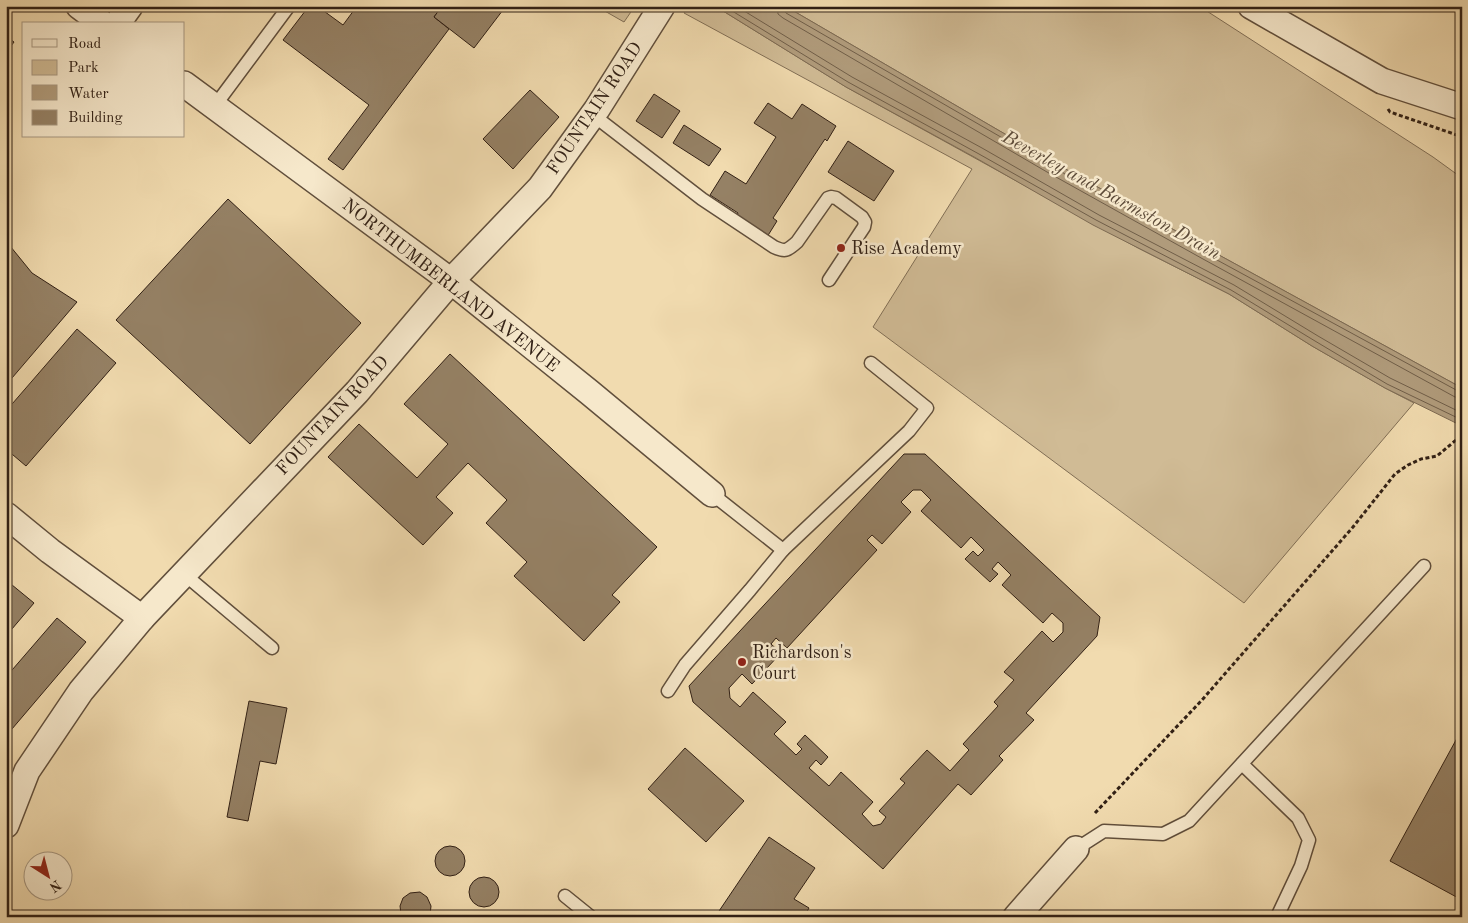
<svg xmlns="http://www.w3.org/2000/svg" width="1468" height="923" font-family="'Old Standard TT',serif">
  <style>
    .green { fill: #d0bb95; stroke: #806e55 }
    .water { fill: #b09b7b; stroke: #7d6a52 }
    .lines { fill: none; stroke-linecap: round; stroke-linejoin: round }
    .shore { stroke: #705e48; stroke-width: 1 }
    .building { fill: #958165; stroke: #312015; fill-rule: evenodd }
    .service-casing { stroke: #614f3c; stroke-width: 15 }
    .minor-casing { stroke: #614f3c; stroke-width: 28 }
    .path { stroke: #312015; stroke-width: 3; stroke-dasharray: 4 2.5; stroke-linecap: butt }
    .service { stroke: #f6e8cb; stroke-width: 12 }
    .minor { stroke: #f6e8cb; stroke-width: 25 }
    .poi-dot { fill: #8f2418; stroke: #f6e8cb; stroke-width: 2 }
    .labels { text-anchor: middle; stroke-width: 5; stroke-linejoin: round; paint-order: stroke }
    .street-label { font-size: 18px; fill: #312015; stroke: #f6e8cb }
    .poi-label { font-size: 18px; fill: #312015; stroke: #f6e8cb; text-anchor: start }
    .water-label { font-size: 19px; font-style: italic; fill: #5d4b39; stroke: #f6e8cb }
  </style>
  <rect width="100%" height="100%" fill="#f1dbaf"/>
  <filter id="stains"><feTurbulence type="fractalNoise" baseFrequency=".004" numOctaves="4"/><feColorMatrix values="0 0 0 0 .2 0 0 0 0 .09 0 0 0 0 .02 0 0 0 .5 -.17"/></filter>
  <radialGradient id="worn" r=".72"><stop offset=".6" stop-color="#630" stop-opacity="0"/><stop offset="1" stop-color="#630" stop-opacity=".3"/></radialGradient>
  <g class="green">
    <polygon points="596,6 635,6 624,22"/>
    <polygon points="688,6 715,6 846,87 1138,248 1229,294 1312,346 1385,388 1414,403 1244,603 873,327 972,169 684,13"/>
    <polygon points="785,6 1199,6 1433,157 1462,178 1462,388 1208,249 1053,162"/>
  </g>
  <polygon class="water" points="715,6 785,6 1053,162 1208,249 1462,388 1462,426 1385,388 1312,346 1229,294 1093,225 976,158 846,87"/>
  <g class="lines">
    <g class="shore">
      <polyline points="724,6 848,82 979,154 1096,220 1231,290 1315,341 1387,384 1462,420"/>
      <polyline points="736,6 852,77 982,148 1099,215 1234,285 1318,336 1390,378 1462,413"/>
      <polyline points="777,6 778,14 783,18 1047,172 1203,259 1455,397 1462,398"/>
      <polyline points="783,6 784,10 786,13 1051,166 1206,254 1458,391 1462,392"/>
    </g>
  </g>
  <g class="building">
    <polygon points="309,6 317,6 343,25 357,6 442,6 434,17 449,29 343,170 328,159 369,105 283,40"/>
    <polygon points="442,6 506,6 474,48 434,17"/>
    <polygon points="6,36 14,42 6,53"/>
    <polygon points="530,90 559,117 513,169 483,139"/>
    <polygon points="654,94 680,111 662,138 636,121"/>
    <polygon points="768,103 792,119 802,104 836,126 827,141 825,139 773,218 777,221 767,237 736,217 738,213 710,195 725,171 746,184 776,137 754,123"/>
    <polygon points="684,125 721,149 709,166 673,143"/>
    <polygon points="848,141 894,171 874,201 828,172"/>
    <polygon points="228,199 361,323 250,444 116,320"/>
    <polygon points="6,241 32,273 77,302 6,385"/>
    <polygon points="77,329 116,363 26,466 6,449 6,411"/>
    <polygon points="450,354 657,547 612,595 620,602 584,641 514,576 527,562 486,523 507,500 468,463 436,497 453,513 423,545 328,457 359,424 417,478 448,444 404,404"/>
    <path d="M904,454h21l175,163 -3,19 -71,77 8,7 -35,36 4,4 -32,35 -13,-11 -75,85 -190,-167 -4,-16zM913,490h8l10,10 -10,11 40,37 10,-11 13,13 -6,6 -5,-5 -8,8 25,23 8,-8 -6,-5 6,-7 13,13 -9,10 41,38 9,-10 11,10v9l-10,10 -11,-11 -38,41 10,8 -20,22 4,4 -35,38 6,6 -19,21 -23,-21 -27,29 5,4 -26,28 7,6 -5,7 -8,2 -11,-12 11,-12 -32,-30 -12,14 -20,-18 7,-8 5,5 7,-8 -23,-22 -8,9 5,5 -6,6 -22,-21 12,-12 -33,-30 -13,15 -10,-9 -1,-10 13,-14 10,10 29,-31 -10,-9 5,-6 11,10 90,-98 -10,-10 5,-5 10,9 29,-32 -10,-10z"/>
    <polygon points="6,580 34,603 6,636"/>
    <polygon points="57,618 86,642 6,736 6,677"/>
    <polygon points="249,701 287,708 276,764 260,761 248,821 227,817"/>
    <polygon points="1462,729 1462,900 1390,861"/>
    <polygon points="685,748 744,801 706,842 648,789"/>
    <polygon points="769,837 815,868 794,899 809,908 804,917 715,917"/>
    <circle cx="450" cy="861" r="15"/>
    <circle cx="484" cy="892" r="15"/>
    <polygon points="420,892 427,897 431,906 430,915 428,917 403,917 401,914 400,906 403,898 410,893"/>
  </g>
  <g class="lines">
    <defs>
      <g id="service">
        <polyline points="214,107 289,6"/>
        <path d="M593,115l109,84 72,48c11,5 13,4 23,-5l31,-44 3,-1 5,1 26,19 3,5 -1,5 -35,53"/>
        <polyline points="712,494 783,550"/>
        <polyline points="184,574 272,648"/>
        <polyline points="668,691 685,665 750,590 783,550 909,431 927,408 871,363"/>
        <polyline points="1242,764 1298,818 1309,840 1301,866 1277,917"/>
        <polyline points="1076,849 1104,831 1163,834 1189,821 1424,566"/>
        <polyline points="565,896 591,917"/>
      </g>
      <g id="minor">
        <polyline points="79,6 103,24"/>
        <polyline points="1251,6 1382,81 1462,107"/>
        <polyline points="117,24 130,6"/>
        <polyline points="184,84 451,281 589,392 712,494"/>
        <polyline points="6,515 50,551 142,618"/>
        <polyline points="6,825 27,771 81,691 142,618 357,392 451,281 540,188 597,109 662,6"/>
        <polyline points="1016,917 1076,849"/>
      </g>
    </defs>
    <use href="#service" class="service-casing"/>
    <use href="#minor" class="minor-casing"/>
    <g class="path">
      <polyline points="1388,109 1390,112 1457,135 1462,144"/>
      <polyline points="1095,813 1202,700 1353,527 1395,474 1408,465 1421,459 1437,456 1462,435"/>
    </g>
    <use href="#service" class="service"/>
    <use href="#minor" class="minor"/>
  </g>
  <g class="poi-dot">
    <circle cx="841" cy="248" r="5"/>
    <circle cx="742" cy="662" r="5"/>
  </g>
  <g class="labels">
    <g class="street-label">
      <text transform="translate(594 108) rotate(-56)" y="6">FOUNTAIN ROAD</text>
      <text transform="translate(451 285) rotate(38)" y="6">NORTHUMBERLAND AVENUE</text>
      <text transform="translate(332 415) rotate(-47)" y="6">FOUNTAIN ROAD</text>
    </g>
    <g class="poi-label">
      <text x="851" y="254">Rise Academy</text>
      <text x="752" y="658">Richardson's<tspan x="752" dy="21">Court</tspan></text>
    </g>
    <g class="water-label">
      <text transform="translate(1112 194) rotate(29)" y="7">Beverley and Barmston Drain</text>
    </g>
  </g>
  <rect width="1468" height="923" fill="none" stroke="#f1dbaf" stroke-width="25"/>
  <rect x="8" y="8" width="1453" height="908" fill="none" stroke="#312015" stroke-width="2.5"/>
  <rect x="12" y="12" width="1443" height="898" fill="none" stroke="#312015"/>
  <rect x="22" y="22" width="162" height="115" fill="#f6e8cb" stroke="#a79882"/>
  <rect x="32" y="39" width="25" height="8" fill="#f6e8cb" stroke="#a79882"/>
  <text x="68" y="48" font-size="15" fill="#312015">Road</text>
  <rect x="32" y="60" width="25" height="15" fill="#d0bb95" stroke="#a79882"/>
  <text x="68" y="72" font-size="15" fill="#312015">Park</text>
  <rect x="32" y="85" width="25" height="15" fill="#b09b7b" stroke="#a79882"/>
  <text x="68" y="98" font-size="15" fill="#312015">Water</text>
  <rect x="32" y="110" width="25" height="15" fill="#958165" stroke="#a79882"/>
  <text x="68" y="122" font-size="15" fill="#312015">Building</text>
  <g transform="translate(48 876) rotate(144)"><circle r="24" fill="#f6e8cb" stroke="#a79882"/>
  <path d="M0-4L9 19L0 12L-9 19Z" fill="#8f2418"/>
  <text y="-8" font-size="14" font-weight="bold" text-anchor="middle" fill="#312015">N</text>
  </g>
  <rect width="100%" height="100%" filter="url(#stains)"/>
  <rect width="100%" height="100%" fill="url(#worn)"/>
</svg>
